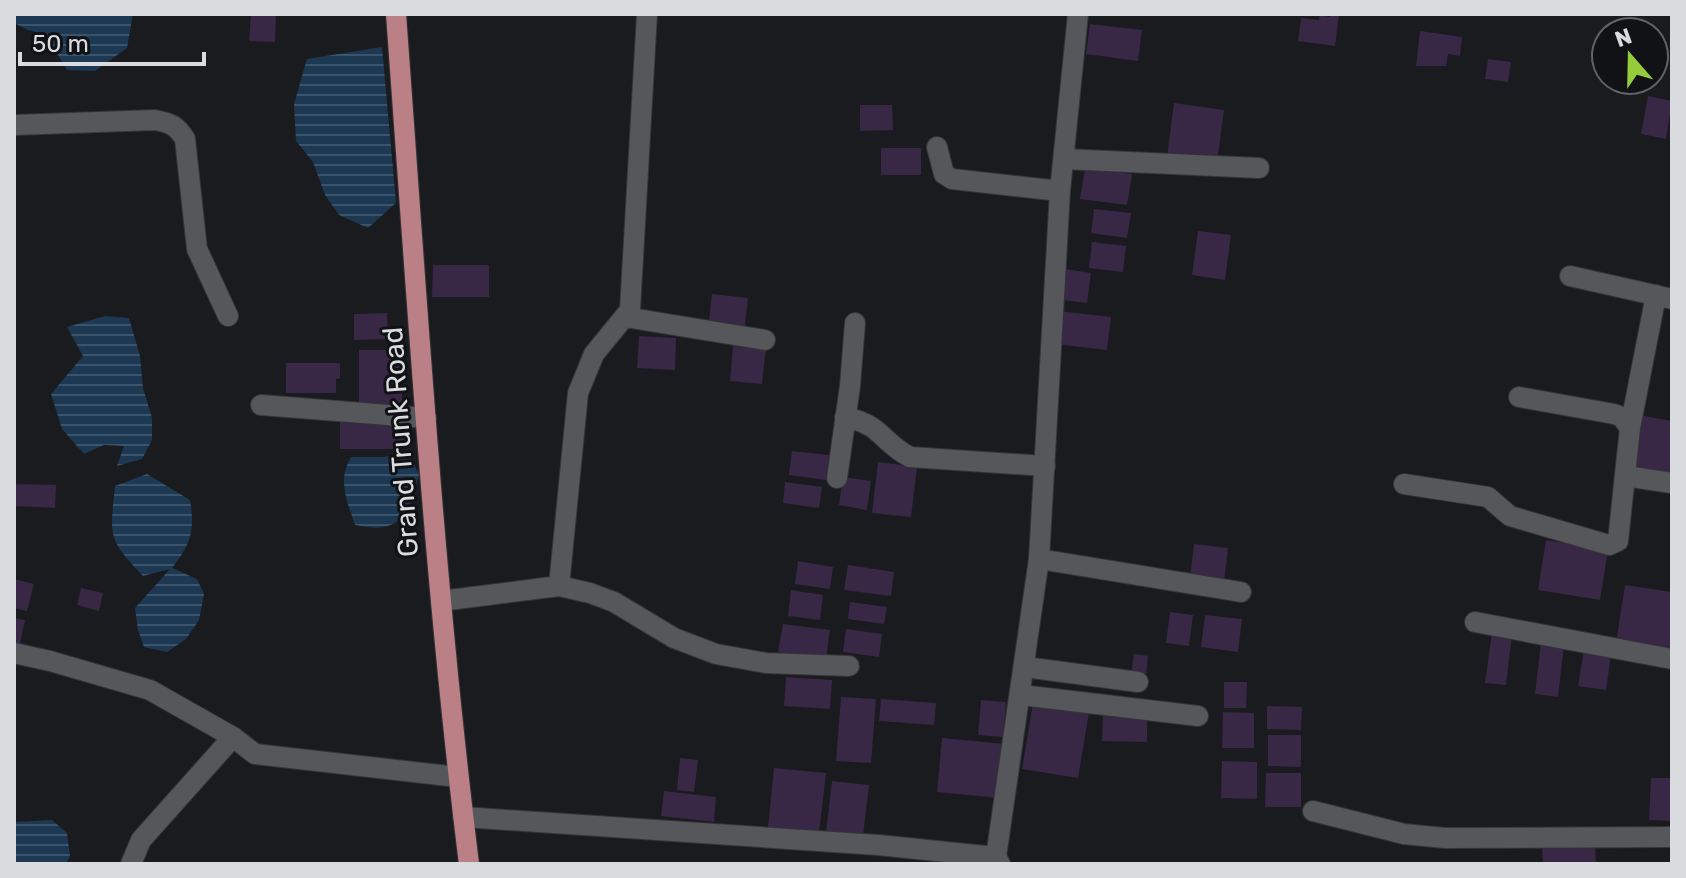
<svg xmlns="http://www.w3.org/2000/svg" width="1686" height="878" font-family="Rubik,sans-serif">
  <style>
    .water { fill: url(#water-rules) }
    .building { fill: #382745 }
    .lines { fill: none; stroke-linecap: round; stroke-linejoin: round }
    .minor-casing { stroke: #343538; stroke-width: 22 }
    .major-casing { stroke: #343538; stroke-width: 22 }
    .minor { stroke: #56575b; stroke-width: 20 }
    .major { stroke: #bb7f86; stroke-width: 20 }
    .labels { text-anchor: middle; stroke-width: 6; stroke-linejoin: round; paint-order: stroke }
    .street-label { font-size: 28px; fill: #dadbde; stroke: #111215 }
  </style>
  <defs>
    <pattern id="water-rules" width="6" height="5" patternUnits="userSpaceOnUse" patternTransform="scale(2)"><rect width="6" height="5" fill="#1c3852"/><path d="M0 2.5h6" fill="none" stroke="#3c546a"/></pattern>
  </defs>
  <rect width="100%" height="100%" fill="#1a1b1f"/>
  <g class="water">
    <polygon points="14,14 133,14 127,48 95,71 67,70 46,35 28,30 14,23"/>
    <polygon points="382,47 396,203 368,228 339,215 325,195 313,162 296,141 294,104 307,59"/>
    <polygon points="105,316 129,318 140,356 143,388 152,418 152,440 142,459 117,466 124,446 104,445 84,454 62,429 51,394 83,356 67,327"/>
    <path d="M408,453l11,21c-10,40 -16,61 -64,51 -8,-24 -18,-44 -4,-68h32z"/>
    <path d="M147,474l43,26c5,31 1,44 -18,68l25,11 7,15 -5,26 -13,19 -19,13 -23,-5 -6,-17 -3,-22 35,-39 -27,7c-36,-38 -33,-39 -28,-90z"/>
    <polygon points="52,820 67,833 70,856 66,864 14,864 14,822"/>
  </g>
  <g class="building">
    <polygon points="251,14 276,14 275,42 249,41"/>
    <polygon points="1330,14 1339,14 1335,46 1298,41 1301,18 1319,20 1320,15 1330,17"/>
    <polygon points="1090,24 1142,30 1138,61 1086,54"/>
    <polygon points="1420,31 1462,37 1460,56 1448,54 1446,66 1416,66"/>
    <polygon points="1488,59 1511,62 1508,82 1485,79"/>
    <polygon points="1648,96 1672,101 1666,139 1641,134"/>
    <polygon points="1174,103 1224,110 1217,163 1167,157"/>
    <polygon points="860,105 892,105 893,130 860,131"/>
    <rect x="881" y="148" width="40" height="27"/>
    <polygon points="1085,168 1132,174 1127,205 1080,199"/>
    <polygon points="1094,209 1131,213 1127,238 1091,233"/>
    <polygon points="1198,231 1231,235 1225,280 1192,275"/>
    <polygon points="1092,242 1126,246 1123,272 1089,268"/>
    <polygon points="433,265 489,265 489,297 432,297"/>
    <polygon points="1065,269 1091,273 1087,303 1061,300"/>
    <polygon points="712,294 748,298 744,333 708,329"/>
    <polygon points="1059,311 1111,317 1107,350 1055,344"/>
    <polygon points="387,313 388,339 354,340 354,314"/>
    <polygon points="639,336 676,338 675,370 637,368"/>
    <polygon points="733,346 766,349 762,384 730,381"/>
    <rect x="359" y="350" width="43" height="58"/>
    <polygon points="286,363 340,363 340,378 336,379 336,393 286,393"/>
    <polygon points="1639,415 1672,421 1672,477 1631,471"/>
    <rect x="340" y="421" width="64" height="28"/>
    <polygon points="792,451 829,455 826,480 789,475"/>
    <polygon points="878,462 917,467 911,517 872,513"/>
    <polygon points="843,477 871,481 867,510 839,505"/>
    <polygon points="785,482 822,487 819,508 783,503"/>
    <polygon points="16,484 56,485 55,508 15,506"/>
    <polygon points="1546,540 1608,550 1600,600 1538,590"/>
    <polygon points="1194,544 1228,548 1224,581 1190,578"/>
    <polygon points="798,561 833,567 830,589 795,584"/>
    <polygon points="848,565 894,572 891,596 844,590"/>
    <polygon points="14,579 34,584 27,611 14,608"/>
    <polygon points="1625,585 1672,592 1672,651 1616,643"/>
    <polygon points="81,588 103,593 99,611 77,605"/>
    <polygon points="791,590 823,595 820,620 788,616"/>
    <polygon points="850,602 887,607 884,624 848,619"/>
    <polygon points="1170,612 1193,615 1189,646 1166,643"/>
    <polygon points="1205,615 1242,619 1238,652 1201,647"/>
    <polygon points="14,618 25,620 20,644 14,642"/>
    <polygon points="783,624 830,630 826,659 778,652"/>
    <polygon points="846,629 882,634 879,657 843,652"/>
    <polygon points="1492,632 1512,634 1506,685 1485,683"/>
    <polygon points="1541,642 1564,645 1558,697 1535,694"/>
    <polygon points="1584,650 1611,654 1606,690 1578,686"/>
    <polygon points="1134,654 1148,656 1146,676 1131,674"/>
    <polygon points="786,677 832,680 830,709 784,706"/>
    <polygon points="1224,682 1247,682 1246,708 1224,708"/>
    <polygon points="841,697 876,699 871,763 836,761"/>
    <polygon points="881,699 936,703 934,725 879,721"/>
    <polygon points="981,700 1006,702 1003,737 978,735"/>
    <polygon points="1033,703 1089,712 1078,778 1022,769"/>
    <polygon points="1267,706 1302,707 1301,730 1267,729"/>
    <polygon points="1103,712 1147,713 1147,742 1102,741"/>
    <polygon points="1223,712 1254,713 1254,748 1222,748"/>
    <polygon points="1268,735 1301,735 1301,767 1268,766"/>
    <polygon points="942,738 1005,744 999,798 937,792"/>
    <polygon points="680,758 698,760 694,792 677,790"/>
    <polygon points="1222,761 1257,762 1257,799 1221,798"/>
    <polygon points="774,768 826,773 819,833 768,827"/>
    <polygon points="1266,773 1301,773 1301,807 1265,807"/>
    <polygon points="1651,778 1672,778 1672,821 1649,820"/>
    <polygon points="832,781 869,785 863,836 826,832"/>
    <polygon points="664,791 716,797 714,822 661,816"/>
    <polygon points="1595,844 1596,864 1543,864 1542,848"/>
  </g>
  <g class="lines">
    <defs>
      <g id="minor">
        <path d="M14,125l141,-5c16,3 22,6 30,19l12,110 31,67"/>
        <polyline points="937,147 944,174 952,179 1060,191"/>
        <polyline points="1064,159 1259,168"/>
        <polyline points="1570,276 1672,299"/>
        <polyline points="625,317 765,340"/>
        <polyline points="261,405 426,418"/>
        <path d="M845,417c38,8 36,25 65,40l135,9"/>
        <polyline points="1630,428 1656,295"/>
        <polyline points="1625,476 1672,483"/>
        <polyline points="837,478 850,386 855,323"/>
        <polyline points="1404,484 1488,497 1510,516 1609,545 1618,541 1630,428 1622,417 1614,414 1519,397"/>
        <polyline points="1039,559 1241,592"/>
        <polyline points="559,586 578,393 594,354 630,310 647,14"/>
        <polyline points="441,601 559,586 590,593 614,602 674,638 716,654 766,663 849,666"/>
        <polyline points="1475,622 1672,659"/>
        <polyline points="14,653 50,661 150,690 233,737 255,754 458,777"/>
        <polyline points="1025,667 1138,682"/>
        <polyline points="1021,695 1198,716"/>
        <polyline points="1313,811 1404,834 1445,838 1672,837"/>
        <polyline points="463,817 878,845 996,857 1000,864"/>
        <polyline points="996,857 1039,559 1060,191 1078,14"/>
        <polyline points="131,864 141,840 233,737"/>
      </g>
      <path id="major" d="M396,14c21,284 38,568 73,850"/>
    </defs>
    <use href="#minor" class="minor-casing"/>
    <use href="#major" class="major-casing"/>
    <use href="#minor" class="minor"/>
    <use href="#major" class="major"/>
  </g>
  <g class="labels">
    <g class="street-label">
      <text transform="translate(400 442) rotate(-94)" y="10">Grand Trunk Road</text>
    </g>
  </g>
  <rect width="1686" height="878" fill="none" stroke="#dadbde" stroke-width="32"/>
  <g transform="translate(1630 56) rotate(340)"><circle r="38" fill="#111215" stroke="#616265" stroke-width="2"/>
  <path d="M0-6L14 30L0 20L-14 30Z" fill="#94cc3b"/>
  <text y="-12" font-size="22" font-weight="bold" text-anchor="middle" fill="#dadbde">N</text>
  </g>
  <path d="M20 52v12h184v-12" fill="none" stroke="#dadbde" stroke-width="4"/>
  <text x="32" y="52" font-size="24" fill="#dadbde" stroke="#111215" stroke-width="6" paint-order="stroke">50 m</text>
</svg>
